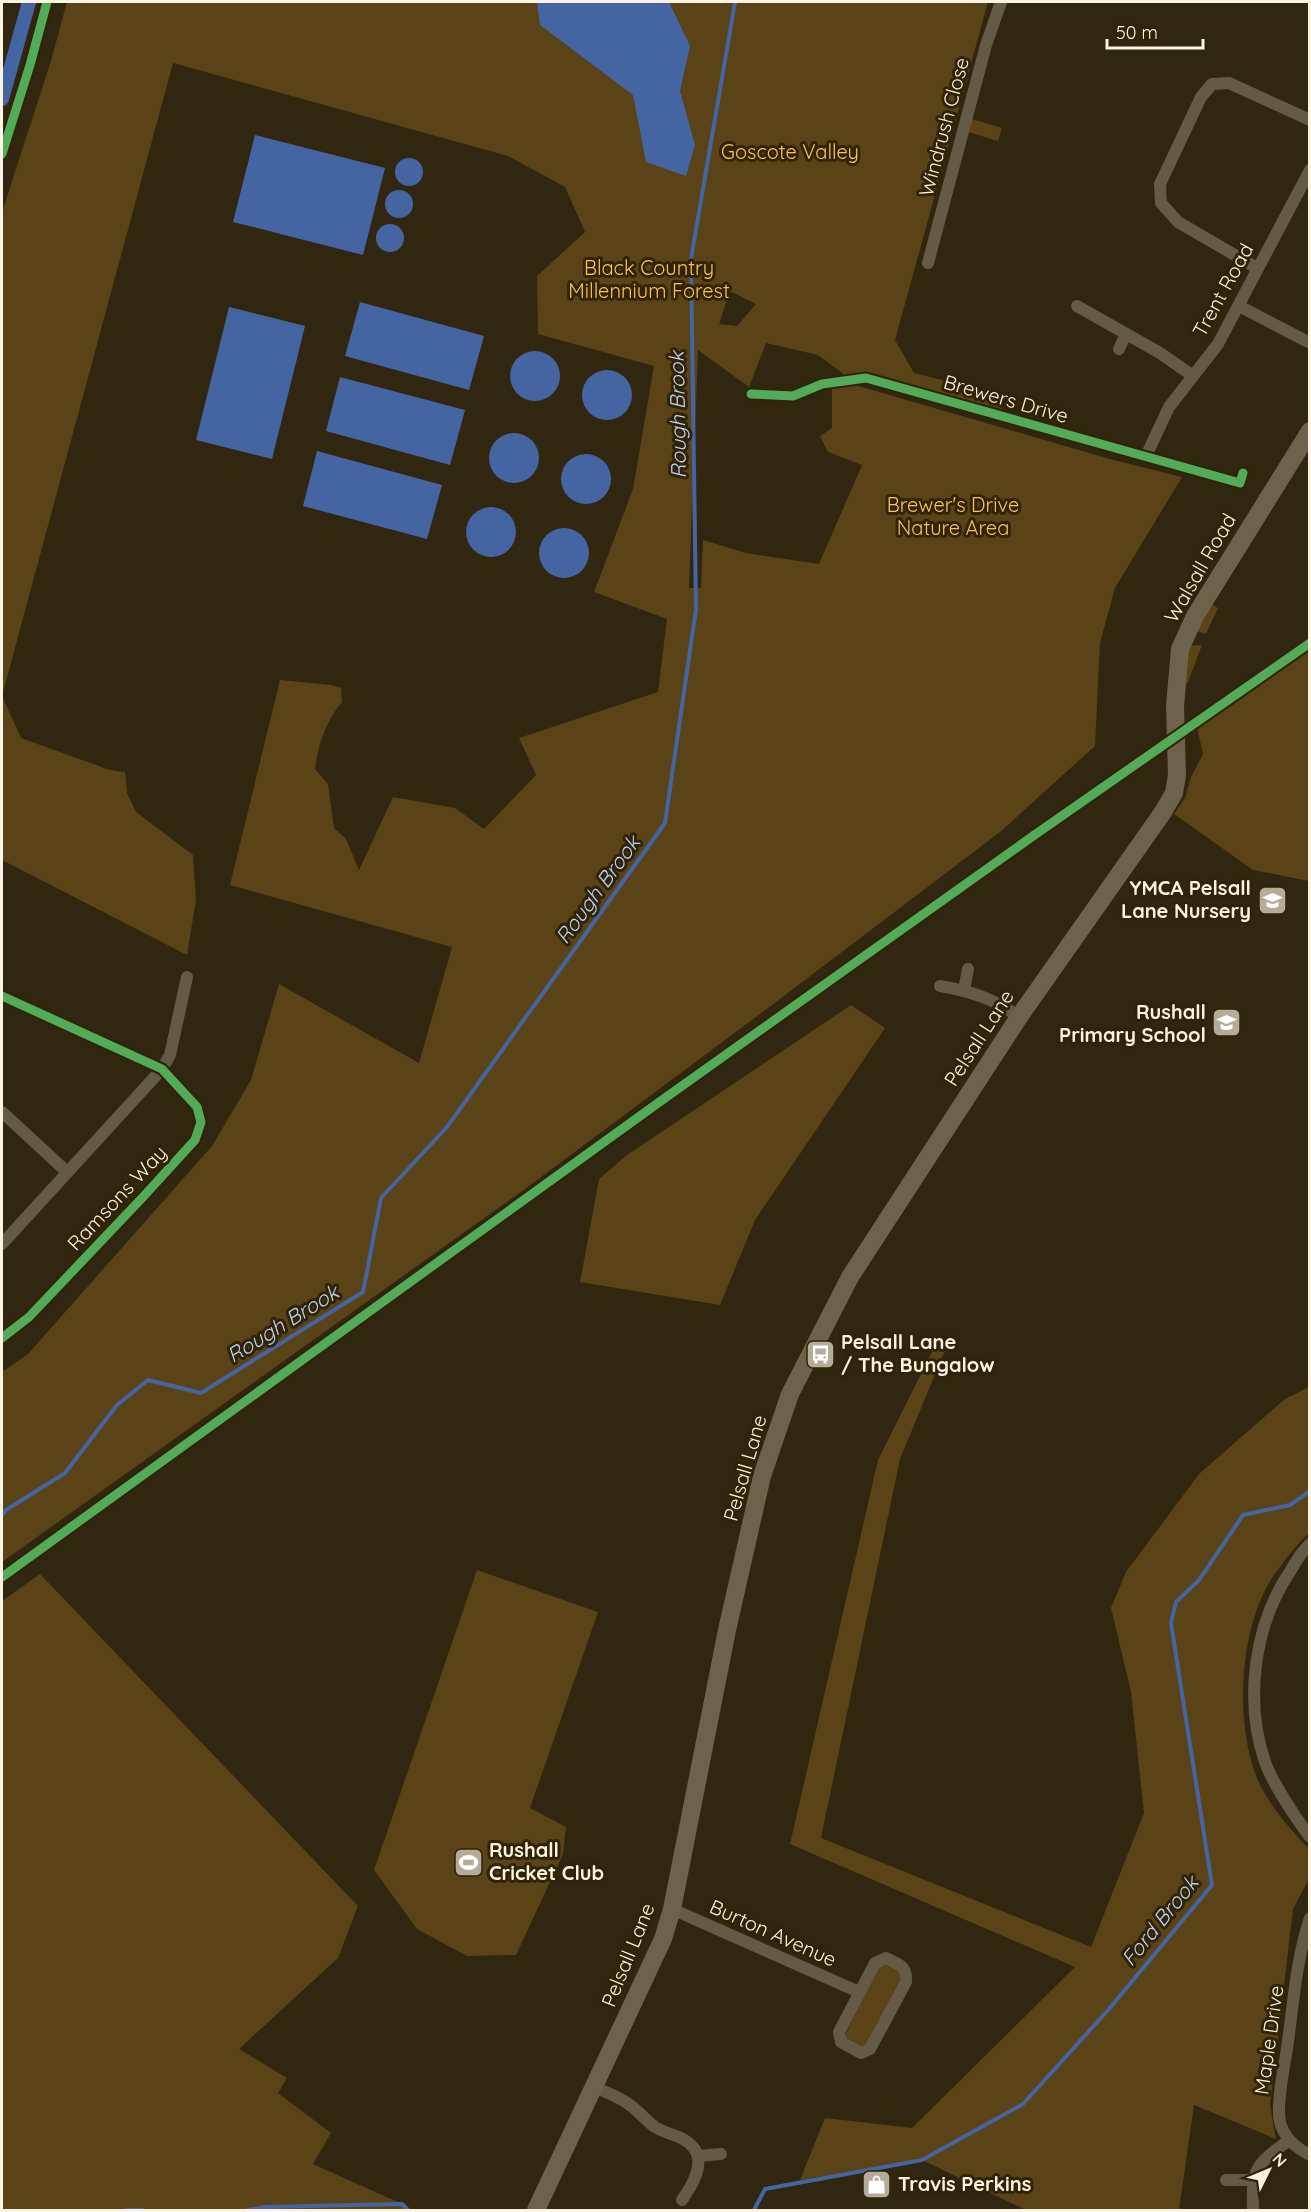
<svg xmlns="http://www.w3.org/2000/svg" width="1311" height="2212" font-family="Quicksand,sans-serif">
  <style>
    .green { fill: #594317; fill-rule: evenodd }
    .water { fill: #4565a2 }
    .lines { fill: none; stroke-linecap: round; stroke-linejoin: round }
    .stream { stroke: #4565a2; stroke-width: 4 }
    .canal { stroke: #4565a2; stroke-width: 14 }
    .minor { stroke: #645a46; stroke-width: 12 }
    .secondary { stroke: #6e624a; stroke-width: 18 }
    .cycleway-casing { stroke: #312305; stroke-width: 13 }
    .cycleway { stroke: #51ab58; stroke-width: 9 }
    .labels { text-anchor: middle; stroke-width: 6; stroke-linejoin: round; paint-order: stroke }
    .street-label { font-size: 20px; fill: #fcf3e2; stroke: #312305 }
    .park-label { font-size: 20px; fill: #fdc54e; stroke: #312305 }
    .poi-label { font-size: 20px; font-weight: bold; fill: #fcf3e2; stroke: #312305; text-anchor: start }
    .water-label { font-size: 21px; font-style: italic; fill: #bcd1f7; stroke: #312305 }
  </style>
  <rect width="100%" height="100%" fill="#31260f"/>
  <g class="green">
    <path d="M67,2h921l-93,338 19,33 87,22 1,14 -136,-34 -20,1 -28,-21 -52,-12 -17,44 -51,-37 -9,238h12l2,-48 43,13 73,11 43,-99 -34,-13 -8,-16 12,-8v-43h23l255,74 72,18 -67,111 -15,55 -5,103 -95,86 -228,173 -247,184 -523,373v-190l26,-18 184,-208 39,-66 28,-96 140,79 33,-116 -222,-62 50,-205 51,5 10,3 1,14c-16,19 -24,43 -27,67l13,15 6,44 12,11 13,31 34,-73 62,11 29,21 52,-54 -17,-37 139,-46 9,-73 -73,-27 39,-103 21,-123 -116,-32 -1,-58 48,-44 -20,-45 -57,-31 -335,-93 -171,633 19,42 89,32 15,2 2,21 9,19 57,43 3,45 -9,55 -185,-95v-648l49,-151zM730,291l26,13 -19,22 -18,-2z"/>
    <polygon points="972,119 1002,128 998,141 968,132"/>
    <polygon points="1209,603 1218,608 1206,634 1196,631"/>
    <polygon points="1202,645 1188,682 1177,694 1189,646"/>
    <polygon points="1309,648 1309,881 1253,870 1174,814 1185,798 1191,777 1203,754 1197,727"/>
    <polygon points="851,1005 885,1028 755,1220 720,1305 580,1282 599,1179 627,1155"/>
    <path d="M936,1344l10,4 -46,111 -79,379 270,109 53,-134 -13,-121 -20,-84 15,-36 73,-98 86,-75 24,-12v146c-9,8 -16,17 -24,27 -5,8 -12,15 -16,23 -29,50 -33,133 -15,187 10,30 34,57 55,79v30l-16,30 -23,196 6,34 -82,-34 -15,105h-153l-104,-50 -122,20 25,-62 87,10 163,-161 -285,-123 88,-384z"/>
    <polygon points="477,1570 598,1612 530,1808 566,1827 563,1854 516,1955 467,1956 417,1929 374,1870"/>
    <polygon points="40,1574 358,1906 338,1958 239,2049 287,2078 278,2093 331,2133 313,2164 402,2204 406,2210 248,2210 264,2207 263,2206 243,2210 2,2210 2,1601"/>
    <polygon points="888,1964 899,1971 901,1979 866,2046 861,2048 845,2038 846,2033 877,1968"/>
  </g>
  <g class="water">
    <polygon points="537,2 669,2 690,46 680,91 695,145 686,176 646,162 633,95 540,25"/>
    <polygon points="255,135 385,168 363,255 233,222"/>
    <circle cx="409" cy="172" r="14"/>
    <circle cx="399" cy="204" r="14"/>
    <circle cx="390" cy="238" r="14"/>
    <polygon points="360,302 484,336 469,390 345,356"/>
    <polygon points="229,307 305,326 272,459 196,440"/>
    <circle cx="535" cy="376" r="25"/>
    <circle cx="607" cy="395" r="25"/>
    <polygon points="340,377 465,410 450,465 326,431"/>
    <circle cx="514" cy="458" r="25"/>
    <polygon points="317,451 442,485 427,539 303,506"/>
    <circle cx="586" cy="479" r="25"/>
    <circle cx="491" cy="532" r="25"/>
    <circle cx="564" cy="553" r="25"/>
  </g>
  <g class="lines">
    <g class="stream">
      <polyline points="2,1515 6,1510 65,1473 117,1405 148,1380 201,1393 363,1292 381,1198 447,1127 665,823 696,609 691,259 735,2"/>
      <polyline points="126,2210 142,2210"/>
      <polyline points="248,2210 265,2207 402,2204 408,2210"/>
      <polyline points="754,2210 765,2189 922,2160 1023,2104 1109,2009 1212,1885 1171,1623 1176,1602 1199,1580 1243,1515 1290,1505 1310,1491"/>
    </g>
    <polyline class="canal" points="2,99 29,2"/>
    <g class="minor">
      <polyline points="928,263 986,45 1001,2"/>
      <polyline points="1257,268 1178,222 1161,203 1160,184 1201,97 1212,84 1229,83 1310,120"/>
      <polyline points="1077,306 1160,353 1193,376"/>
      <polyline points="1239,306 1310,343"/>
      <polyline points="1119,349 1126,334"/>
      <polyline points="751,394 793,396 822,384 866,378 1240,483 1243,473"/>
      <polyline points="1146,456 1169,407 1218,344 1310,170"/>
      <path d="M940,986c30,5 55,13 79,31"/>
      <polyline points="964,990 968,969"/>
      <polyline points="2,996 162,1069 197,1107 201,1122 195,1140 143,1197 29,1317 2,1338"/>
      <polyline points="2,1112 67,1172"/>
      <polyline points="2,1244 162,1069 170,1055 187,977"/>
      <path d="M1310,1544c-8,7 -14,17 -19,26 -37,54 -47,130 -26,192 8,22 31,56 45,75"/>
      <polyline points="672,1909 859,1992"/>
      <path d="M1310,1918c-14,42 -17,88 -23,131 -3,18 -11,56 -7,73 4,16 16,26 30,33"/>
      <path d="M886,1958c13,7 21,7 20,24l-36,67 -9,4 -20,-11 -2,-10 36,-69z"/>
      <path d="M593,2086c11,6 24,10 34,17 10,6 18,17 28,24 8,5 17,7 26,11 30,15 15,42 1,62"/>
      <polyline points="698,2156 721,2154"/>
      <polyline points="1226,2180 1252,2180"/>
      <path d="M1253,2210c-1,-43 2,-44 36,-70"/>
    </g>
    <polyline class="secondary" points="536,2210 663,1939 672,1909 727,1630 762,1476 790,1394 850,1277 1019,1017 1163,812 1174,793 1177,775 1175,706 1180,649 1195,616 1310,431"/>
    <defs>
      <g id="cycleway">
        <polyline points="2,154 30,65 47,2"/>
        <polyline points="751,394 793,396 822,384 866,378 1240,483 1243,473"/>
        <polyline points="2,996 162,1069 197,1107 201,1122 195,1140 143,1197 29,1317 2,1338"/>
        <polyline points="2,1577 658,1103 1033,836 1310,643"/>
      </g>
    </defs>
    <use href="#cycleway" class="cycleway-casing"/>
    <use href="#cycleway" class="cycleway"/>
  </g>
  <defs>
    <symbol id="school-square" viewBox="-11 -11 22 22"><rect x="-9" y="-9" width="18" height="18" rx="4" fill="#b5ab98" stroke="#312305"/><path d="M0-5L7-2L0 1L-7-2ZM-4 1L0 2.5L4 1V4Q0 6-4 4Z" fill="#fff"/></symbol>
    <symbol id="bus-square" viewBox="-11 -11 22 22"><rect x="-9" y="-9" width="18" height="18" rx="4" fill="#b5ab98" stroke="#312305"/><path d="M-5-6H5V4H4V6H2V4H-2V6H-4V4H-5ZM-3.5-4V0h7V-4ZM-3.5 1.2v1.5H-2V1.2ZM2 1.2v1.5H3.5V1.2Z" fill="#fff"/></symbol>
    <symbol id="stadium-square" viewBox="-11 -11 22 22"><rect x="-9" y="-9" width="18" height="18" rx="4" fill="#b5ab98" stroke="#312305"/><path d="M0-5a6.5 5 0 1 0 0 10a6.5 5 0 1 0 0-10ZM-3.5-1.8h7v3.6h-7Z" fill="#fff"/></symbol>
    <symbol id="shop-square" viewBox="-11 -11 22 22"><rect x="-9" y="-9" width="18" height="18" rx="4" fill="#b5ab98" stroke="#312305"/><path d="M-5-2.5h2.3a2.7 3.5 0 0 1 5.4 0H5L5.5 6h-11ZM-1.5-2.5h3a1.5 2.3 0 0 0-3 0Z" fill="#fff"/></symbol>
  </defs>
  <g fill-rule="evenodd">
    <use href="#school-square" x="1256" y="884" width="33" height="33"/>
    <use href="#school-square" x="1210" y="1006" width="33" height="33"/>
    <use href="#bus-square" x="804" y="1338" width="33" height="33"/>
    <use href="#stadium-square" x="452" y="1846" width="33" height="33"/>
    <use href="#shop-square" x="860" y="2168" width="33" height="33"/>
  </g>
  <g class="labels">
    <g class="street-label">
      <text transform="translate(944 127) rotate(-75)" y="7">Windrush Close</text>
      <text transform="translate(1223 290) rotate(-61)" y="7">Trent Road</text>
      <text transform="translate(1006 399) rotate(16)" y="7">Brewers Drive</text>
      <text transform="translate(1200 568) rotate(-60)" y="7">Walsall Road</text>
      <text transform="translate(979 1038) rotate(-57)" y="7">Pelsall Lane</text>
      <text transform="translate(117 1198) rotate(-47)" y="7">Ramsons Way</text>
      <text transform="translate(745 1468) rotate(-74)" y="7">Pelsall Lane</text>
      <text transform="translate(773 1933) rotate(24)" y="7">Burton Avenue</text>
      <text transform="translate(628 1955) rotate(-68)" y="7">Pelsall Lane</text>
      <text transform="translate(1269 2040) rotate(-82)" y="7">Maple Drive</text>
    </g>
    <g class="park-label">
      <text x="790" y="159">Goscote Valley</text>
      <text x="649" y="275">Black Country<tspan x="649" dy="23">Millennium Forest</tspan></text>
      <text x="953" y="512">Brewer's Drive<tspan x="953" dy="23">Nature Area</tspan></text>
    </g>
    <g class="poi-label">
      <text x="1251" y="895" text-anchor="end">YMCA Pelsall<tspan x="1251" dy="23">Lane Nursery</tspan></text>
      <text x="1206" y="1019" text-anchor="end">Rushall<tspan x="1206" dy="23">Primary School</tspan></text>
      <text x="841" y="1349">Pelsall Lane<tspan x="841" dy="23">/ The Bungalow</tspan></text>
      <text x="489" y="1857">Rushall<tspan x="489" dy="23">Cricket Club</tspan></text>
      <text x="898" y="2191">Travis Perkins</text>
    </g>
    <g class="water-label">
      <text transform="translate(678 415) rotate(-91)" y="7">Rough Brook</text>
      <text transform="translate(598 890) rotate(-54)" y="7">Rough Brook</text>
      <text transform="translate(283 1324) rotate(-32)" y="7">Rough Brook</text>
      <text transform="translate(1160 1921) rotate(-51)" y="7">Ford Brook</text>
    </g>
  </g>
  <rect width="1311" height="2212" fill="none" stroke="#fcf3e2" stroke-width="6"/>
  <g transform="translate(1269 2170) rotate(47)" stroke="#312305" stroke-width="4.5" paint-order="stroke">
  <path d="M0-4.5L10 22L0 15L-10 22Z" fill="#fcf3e2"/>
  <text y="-9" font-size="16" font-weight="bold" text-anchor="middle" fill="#fcf3e2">N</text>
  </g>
  <path d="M1107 39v9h96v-9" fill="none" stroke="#fcf3e2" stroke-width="3"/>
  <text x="1116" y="39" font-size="18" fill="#fcf3e2" stroke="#312305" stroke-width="4.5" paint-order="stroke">50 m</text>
</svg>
